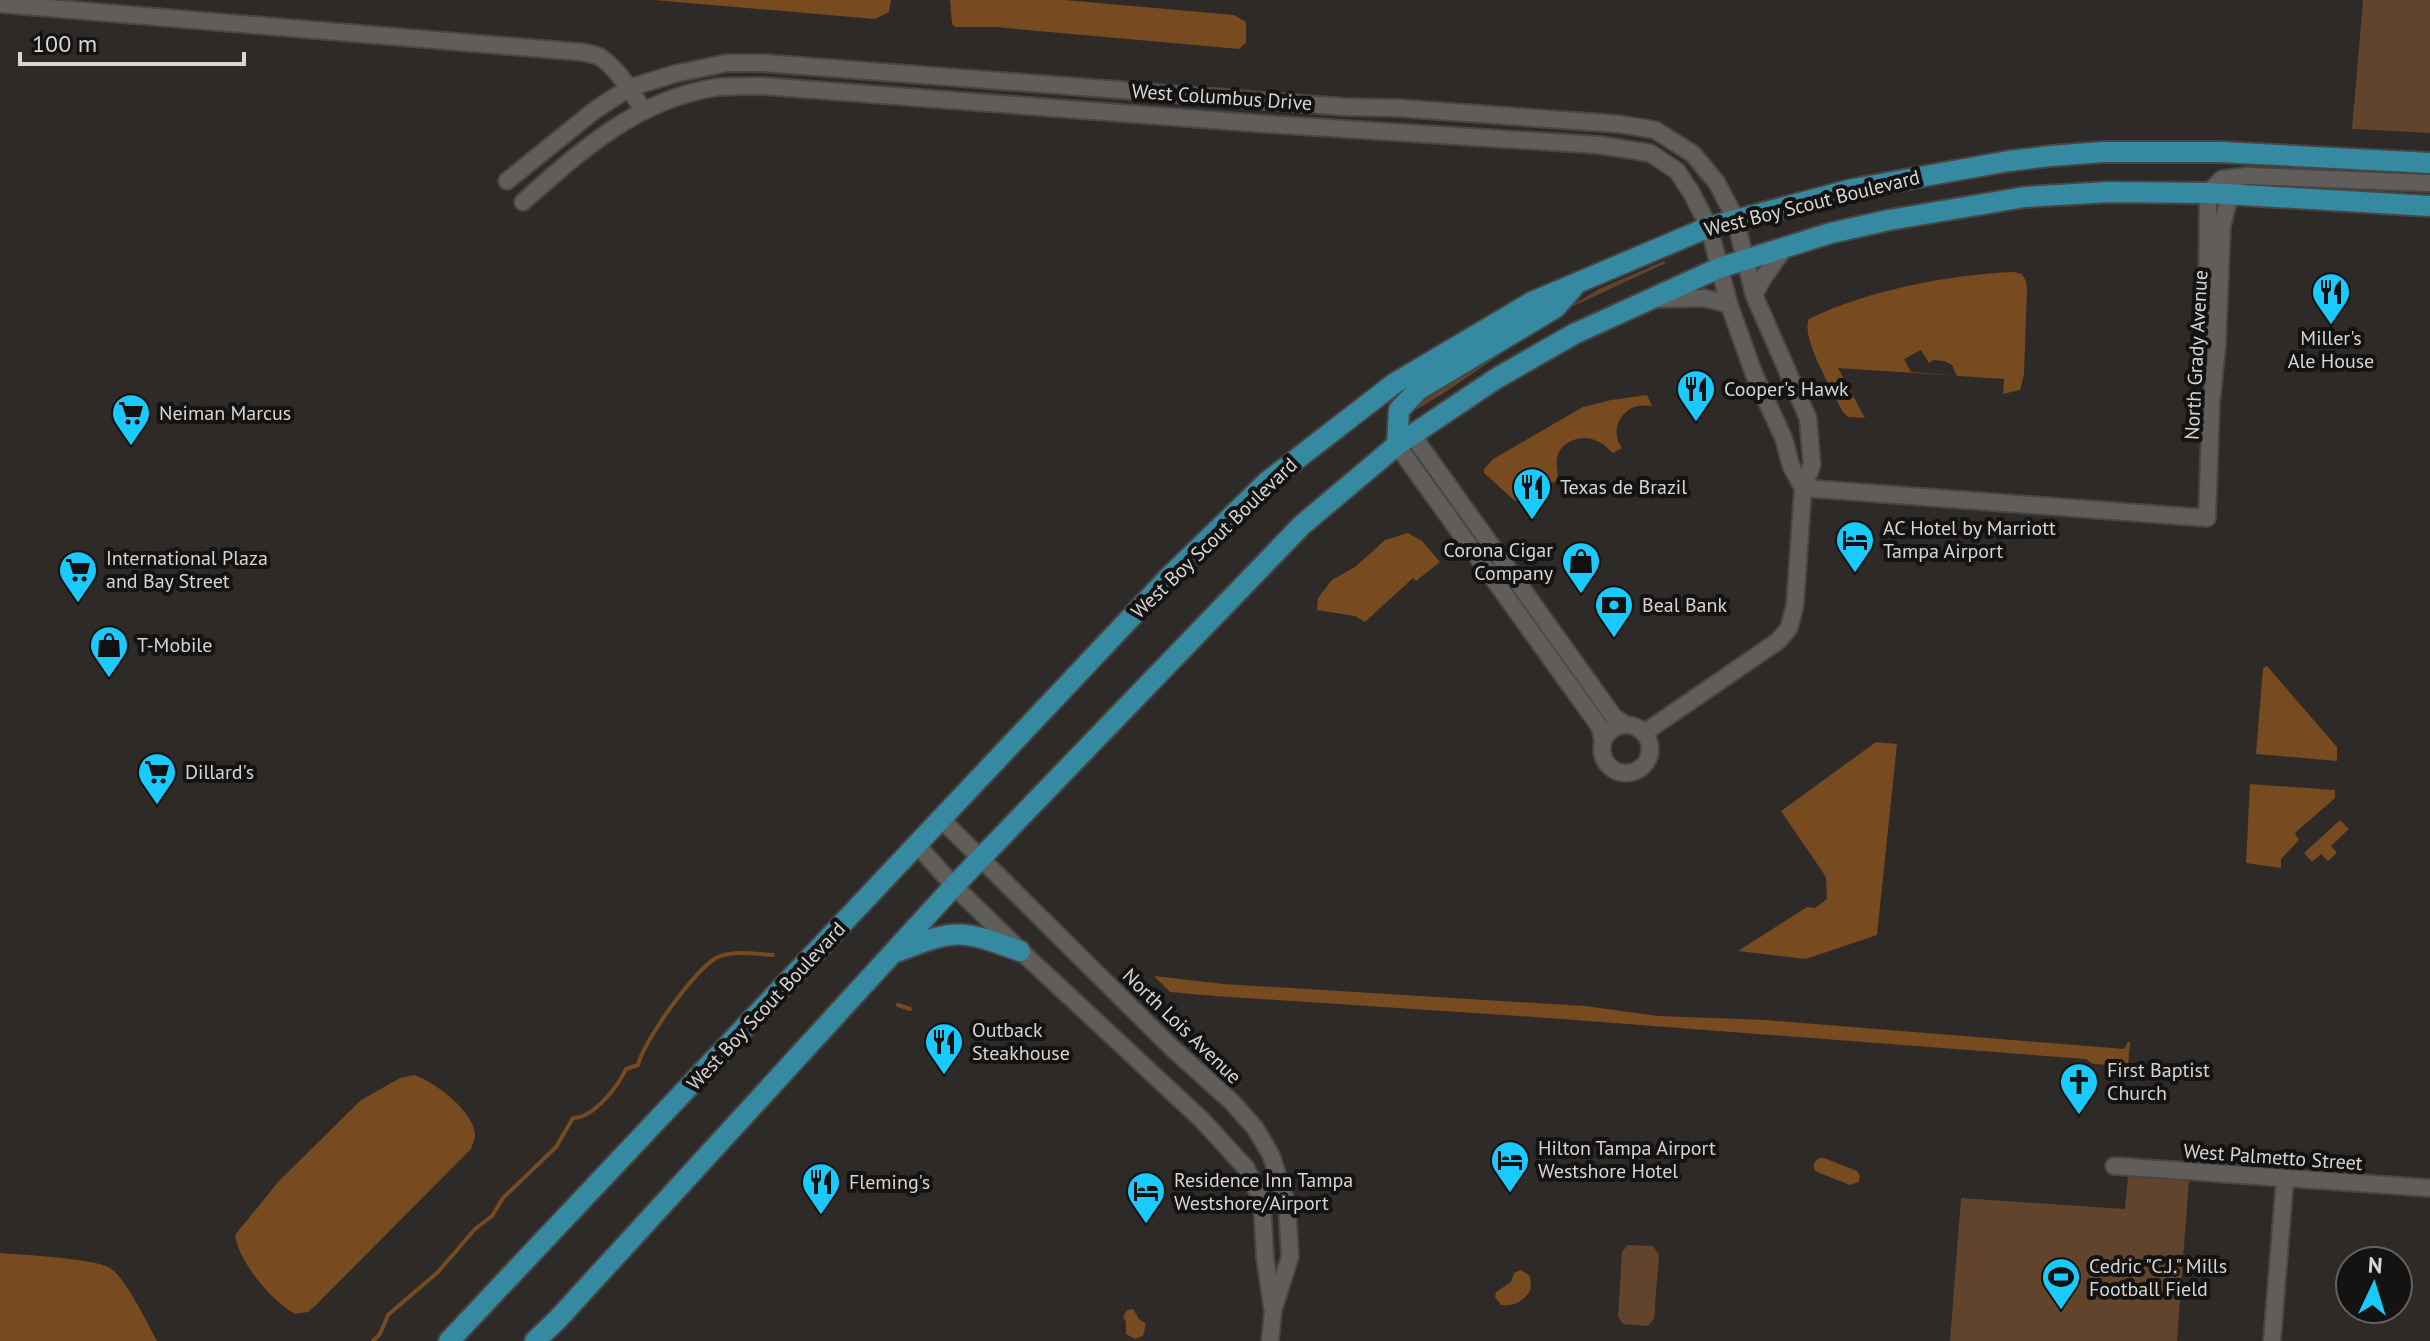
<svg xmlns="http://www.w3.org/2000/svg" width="2430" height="1341" font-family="'PT Sans',sans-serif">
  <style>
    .green { fill: #61442b }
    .water { fill: #774a20 }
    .pier { fill: #2d2a28 }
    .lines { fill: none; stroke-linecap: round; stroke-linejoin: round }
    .stream { stroke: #774a20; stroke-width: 4 }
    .minor-casing { stroke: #484644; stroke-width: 20 }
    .major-casing { stroke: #484644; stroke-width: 24 }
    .minor { stroke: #605d5a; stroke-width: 16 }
    .major { stroke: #3589a0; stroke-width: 20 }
    .labels { text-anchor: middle; stroke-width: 8; stroke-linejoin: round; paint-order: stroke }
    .street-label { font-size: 20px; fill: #d8d6d5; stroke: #141312 }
    .poi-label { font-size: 20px; fill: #d8d6d5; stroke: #141312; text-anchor: start }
  </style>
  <rect width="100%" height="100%" fill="#2d2a28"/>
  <g class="green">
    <polygon points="2363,0 2430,0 2430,133 2352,129"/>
    <polygon points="1664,261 1666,263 1565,310 1447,391 1406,416 1415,400 1599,289"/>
    <polygon points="2128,1176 2189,1180 2177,1341 1950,1341 1961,1198 2125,1209"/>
    <polygon points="1628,1245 1653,1246 1659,1255 1654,1319 1648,1326 1623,1324 1618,1317 1622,1252"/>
  </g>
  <g class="water">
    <polygon points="654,0 891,0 889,12 875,19"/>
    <polygon points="950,0 1065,0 1234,15 1246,22 1246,43 1239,49 995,27 955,27 952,24"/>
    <path d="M2014,272l8,2 4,7 1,8 -3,85 -4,16 -17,4 1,-15 -166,-11 27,50 -17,-1 -5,-5c-9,-19 -43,-75 -34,-93 56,-28 142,-45 205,-47z"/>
    <path d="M1647,395l5,11c-5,0 -9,-1 -14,0 -19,4 -28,27 -16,42l-9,5c-5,-4 -10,-10 -16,-12 -13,-7 -33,-1 -39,13 -3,8 0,18 0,26l-43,21 -31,-28v-4l9,-10 90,-52 28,-7z"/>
    <polygon points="1408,533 1422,541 1440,562 1416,581 1413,578 1365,622 1355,616 1317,610 1318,598 1332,580 1355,567 1385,540"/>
    <polygon points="2267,666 2337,747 2337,761 2256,754 2263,668"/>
    <polygon points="1876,742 1897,744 1877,935 1806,959 1738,951 1807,907 1815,908 1827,899 1826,877 1781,811"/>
    <polygon points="2250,784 2335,790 2335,798 2295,833 2299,840 2281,859 2281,868 2246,863"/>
    <polygon points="2340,820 2349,829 2331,846 2337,853 2328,861 2321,854 2312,862 2304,853"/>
    <polygon points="1154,976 1224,984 1585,1006 1658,1016 1766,1020 2124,1049 2128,1042 2130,1042 2128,1066 2093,1064 2086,1059 1549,1018 1215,996 1170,992"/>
    <path d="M414,1075c20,6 62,38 61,61 -1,5 -3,9 -4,13l-155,156 -8,7 -13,2c-24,-13 -56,-52 -60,-79l44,-54 82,-81 39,-22z"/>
    <polygon points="1819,1158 1824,1158 1857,1171 1860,1176 1859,1182 1850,1185 1817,1172 1814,1169 1814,1163"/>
    <path d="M0,1253c23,2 93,5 110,15 15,9 38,56 47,73h-157z"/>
    <path d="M1521,1270l9,6 1,13c-7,12 -17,18 -30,16l-6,-8 1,-5 15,-10 3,-9z"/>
    <polygon points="1133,1309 1139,1319 1146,1324 1143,1336 1135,1339 1126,1334 1126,1322 1123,1317 1127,1310"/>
  </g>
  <polygon class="pier" points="1921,350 1929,363 1933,360 1944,361 1952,365 1957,376 1911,372 1904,359"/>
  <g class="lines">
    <g class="stream">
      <polyline points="898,1005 910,1009"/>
      <path d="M373,1341l7,-7 8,-19 50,-43 37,-43 17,-13 11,-18 53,-51 17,-29c21,0 45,-32 53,-49l12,-4c5,-23 58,-98 80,-108 17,-7 37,-3 55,-2"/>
    </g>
    <defs>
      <g id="minor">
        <path d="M0,4l580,48c7,1 14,2 20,5 18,12 32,35 43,53"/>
        <polyline points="507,181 595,110 629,88 674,74 727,63 763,63 1346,107 1397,108 1619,124 1655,130 1693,154 1717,183 1735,218 1754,295 1808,418 1812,465 1803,488 1795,605 1789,628 1778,641 1644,733"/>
        <path d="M523,202c56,-50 112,-101 189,-114 16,-3 33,-1 50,-2l504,38 333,21 51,8 27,18 14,21 18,35 20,77 25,70 30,65 7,27 12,22"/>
        <polyline points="1754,295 1763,278 1786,246"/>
        <polyline points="1656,299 1703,298 1729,304"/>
        <polyline points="2207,346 2208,193 2222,179 2247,176 2430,183"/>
        <polyline points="1413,436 1614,717 1626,725"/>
        <polyline points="1397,445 1600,727 1603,741"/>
        <polyline points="1803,488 2207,518 2211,404 2217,346 2222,226 2230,194"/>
        <circle cx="1626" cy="749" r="24"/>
        <polyline points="941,819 1172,1048 1232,1102 1255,1128 1271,1155 1287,1204 1290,1257 1274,1307"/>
        <polyline points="917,845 954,886 1025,955 1202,1120 1246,1168 1262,1201 1265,1258 1273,1312 1270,1341"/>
        <polyline points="2114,1166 2430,1188"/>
        <polyline points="2272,1341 2285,1178"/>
      </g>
      <g id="major">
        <polyline points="1397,445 1399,410 1418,390 1555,308 1573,288"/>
        <path d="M899,951c58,-23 63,-21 121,0"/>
        <polyline points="449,1341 1169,577 1267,482 1395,383 1532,302 1709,227 1853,189 2009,161 2051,156 2102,152 2220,152 2430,163"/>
        <polyline points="535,1341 558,1319 954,886 1302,525 1397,445 1497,378 1574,334 1719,268 1831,233 1889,220 2025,197 2109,192 2208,193 2430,206"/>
      </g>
    </defs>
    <use href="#minor" class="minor-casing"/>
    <use href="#major" class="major-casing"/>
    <use href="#minor" class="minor"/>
    <use href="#major" class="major"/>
  </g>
  <defs>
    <symbol id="restaurant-pin" viewBox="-11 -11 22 30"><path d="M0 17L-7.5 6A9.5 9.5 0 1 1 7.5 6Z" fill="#1bcafc" stroke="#141312"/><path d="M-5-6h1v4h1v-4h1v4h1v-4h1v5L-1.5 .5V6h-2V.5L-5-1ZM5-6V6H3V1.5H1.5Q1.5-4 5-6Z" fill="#111"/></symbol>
    <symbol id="supermarket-pin" viewBox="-11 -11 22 30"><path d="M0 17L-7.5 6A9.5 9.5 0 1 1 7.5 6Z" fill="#1bcafc" stroke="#141312"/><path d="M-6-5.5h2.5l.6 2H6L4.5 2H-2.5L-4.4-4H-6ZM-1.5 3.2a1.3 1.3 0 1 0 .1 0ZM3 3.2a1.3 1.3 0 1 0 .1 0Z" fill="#111"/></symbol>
    <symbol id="hotel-pin" viewBox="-11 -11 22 30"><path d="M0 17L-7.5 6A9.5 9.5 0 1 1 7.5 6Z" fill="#1bcafc" stroke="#141312"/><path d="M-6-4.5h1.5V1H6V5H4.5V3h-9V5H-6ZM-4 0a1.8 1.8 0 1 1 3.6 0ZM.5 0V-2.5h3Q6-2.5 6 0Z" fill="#111"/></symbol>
    <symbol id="shop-pin" viewBox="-11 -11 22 30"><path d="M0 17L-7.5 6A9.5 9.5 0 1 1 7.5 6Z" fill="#1bcafc" stroke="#141312"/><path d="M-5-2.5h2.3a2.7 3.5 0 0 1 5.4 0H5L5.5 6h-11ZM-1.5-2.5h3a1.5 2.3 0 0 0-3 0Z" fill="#111"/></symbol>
    <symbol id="bank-pin" viewBox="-11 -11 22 30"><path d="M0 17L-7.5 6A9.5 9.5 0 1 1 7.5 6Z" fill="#1bcafc" stroke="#141312"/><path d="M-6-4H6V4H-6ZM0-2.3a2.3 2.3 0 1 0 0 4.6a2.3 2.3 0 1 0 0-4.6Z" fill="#111"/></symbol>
    <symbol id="church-pin" viewBox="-11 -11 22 30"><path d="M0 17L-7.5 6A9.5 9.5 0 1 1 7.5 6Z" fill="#1bcafc" stroke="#141312"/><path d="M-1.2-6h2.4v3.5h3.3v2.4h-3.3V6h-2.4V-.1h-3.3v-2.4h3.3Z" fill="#111"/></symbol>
    <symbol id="stadium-pin" viewBox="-11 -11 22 30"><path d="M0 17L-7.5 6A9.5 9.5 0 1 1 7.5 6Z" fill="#1bcafc" stroke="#141312"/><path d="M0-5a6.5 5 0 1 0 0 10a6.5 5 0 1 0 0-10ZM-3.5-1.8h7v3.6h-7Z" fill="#111"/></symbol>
  </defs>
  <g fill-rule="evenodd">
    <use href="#restaurant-pin" x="2309" y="270" width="44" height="60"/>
    <use href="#restaurant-pin" x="1674" y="367" width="44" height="60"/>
    <use href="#supermarket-pin" x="109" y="391" width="44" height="60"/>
    <use href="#restaurant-pin" x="1510" y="465" width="44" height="60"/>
    <use href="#hotel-pin" x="1833" y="518" width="44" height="60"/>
    <use href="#shop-pin" x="1559" y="539" width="44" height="60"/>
    <use href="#supermarket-pin" x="56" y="548" width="44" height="60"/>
    <use href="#bank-pin" x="1592" y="583" width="44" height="60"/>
    <use href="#shop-pin" x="87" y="623" width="44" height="60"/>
    <use href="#supermarket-pin" x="135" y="750" width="44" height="60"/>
    <use href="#restaurant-pin" x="922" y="1020" width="44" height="60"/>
    <use href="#church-pin" x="2057" y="1060" width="44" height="60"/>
    <use href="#hotel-pin" x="1488" y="1138" width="44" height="60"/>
    <use href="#restaurant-pin" x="799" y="1160" width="44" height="60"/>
    <use href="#hotel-pin" x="1124" y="1169" width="44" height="60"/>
    <use href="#stadium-pin" x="2039" y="1255" width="44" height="60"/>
  </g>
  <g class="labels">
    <g class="street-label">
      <text transform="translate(1222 97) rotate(4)" y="7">West Columbus Drive</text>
      <text transform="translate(1812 203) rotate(-14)" y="7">West Boy Scout Boulevard</text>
      <text transform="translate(2196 355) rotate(-87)" y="7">North Grady Avenue</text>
      <text transform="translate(1214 538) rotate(-44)" y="7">West Boy Scout Boulevard</text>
      <text transform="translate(766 1006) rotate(-47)" y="7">West Boy Scout Boulevard</text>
      <text transform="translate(1182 1026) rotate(44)" y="7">North Lois Avenue</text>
      <text transform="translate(2273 1157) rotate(4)" y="7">West Palmetto Street</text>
    </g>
    <g class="poi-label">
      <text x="2331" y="345" text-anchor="middle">Miller's<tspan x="2331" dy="23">Ale House</tspan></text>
      <text x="1724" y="396">Cooper's Hawk</text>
      <text x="159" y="420">Neiman Marcus</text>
      <text x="1560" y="494">Texas de Brazil</text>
      <text x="1883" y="535">AC Hotel by Marriott<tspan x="1883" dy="23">Tampa Airport</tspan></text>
      <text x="1553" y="557" text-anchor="end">Corona Cigar<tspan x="1553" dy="23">Company</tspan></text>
      <text x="106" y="565">International Plaza<tspan x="106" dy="23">and Bay Street</tspan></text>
      <text x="1642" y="612">Beal Bank</text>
      <text x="137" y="652">T-Mobile</text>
      <text x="185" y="779">Dillard's</text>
      <text x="972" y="1037">Outback<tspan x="972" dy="23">Steakhouse</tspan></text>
      <text x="2107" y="1077">First Baptist<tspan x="2107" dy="23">Church</tspan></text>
      <text x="1538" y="1155">Hilton Tampa Airport<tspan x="1538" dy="23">Westshore Hotel</tspan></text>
      <text x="1174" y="1187">Residence Inn Tampa<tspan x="1174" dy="23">Westshore/Airport</tspan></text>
      <text x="849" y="1189">Fleming's</text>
      <text x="2089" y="1273">Cedric "C.J." Mills<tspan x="2089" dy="23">Football Field</tspan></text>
    </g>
  </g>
  <g transform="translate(2374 1285) rotate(4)"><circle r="38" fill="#141312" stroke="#626160" stroke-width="2"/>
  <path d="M0-6L14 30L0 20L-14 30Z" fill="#1bcafc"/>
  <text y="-12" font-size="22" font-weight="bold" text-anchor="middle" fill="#d8d6d5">N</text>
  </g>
  <path d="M20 52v12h224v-12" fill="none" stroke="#d8d6d5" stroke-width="4"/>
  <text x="32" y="52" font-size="24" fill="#d8d6d5" stroke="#141312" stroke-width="6" paint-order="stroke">100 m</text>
</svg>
